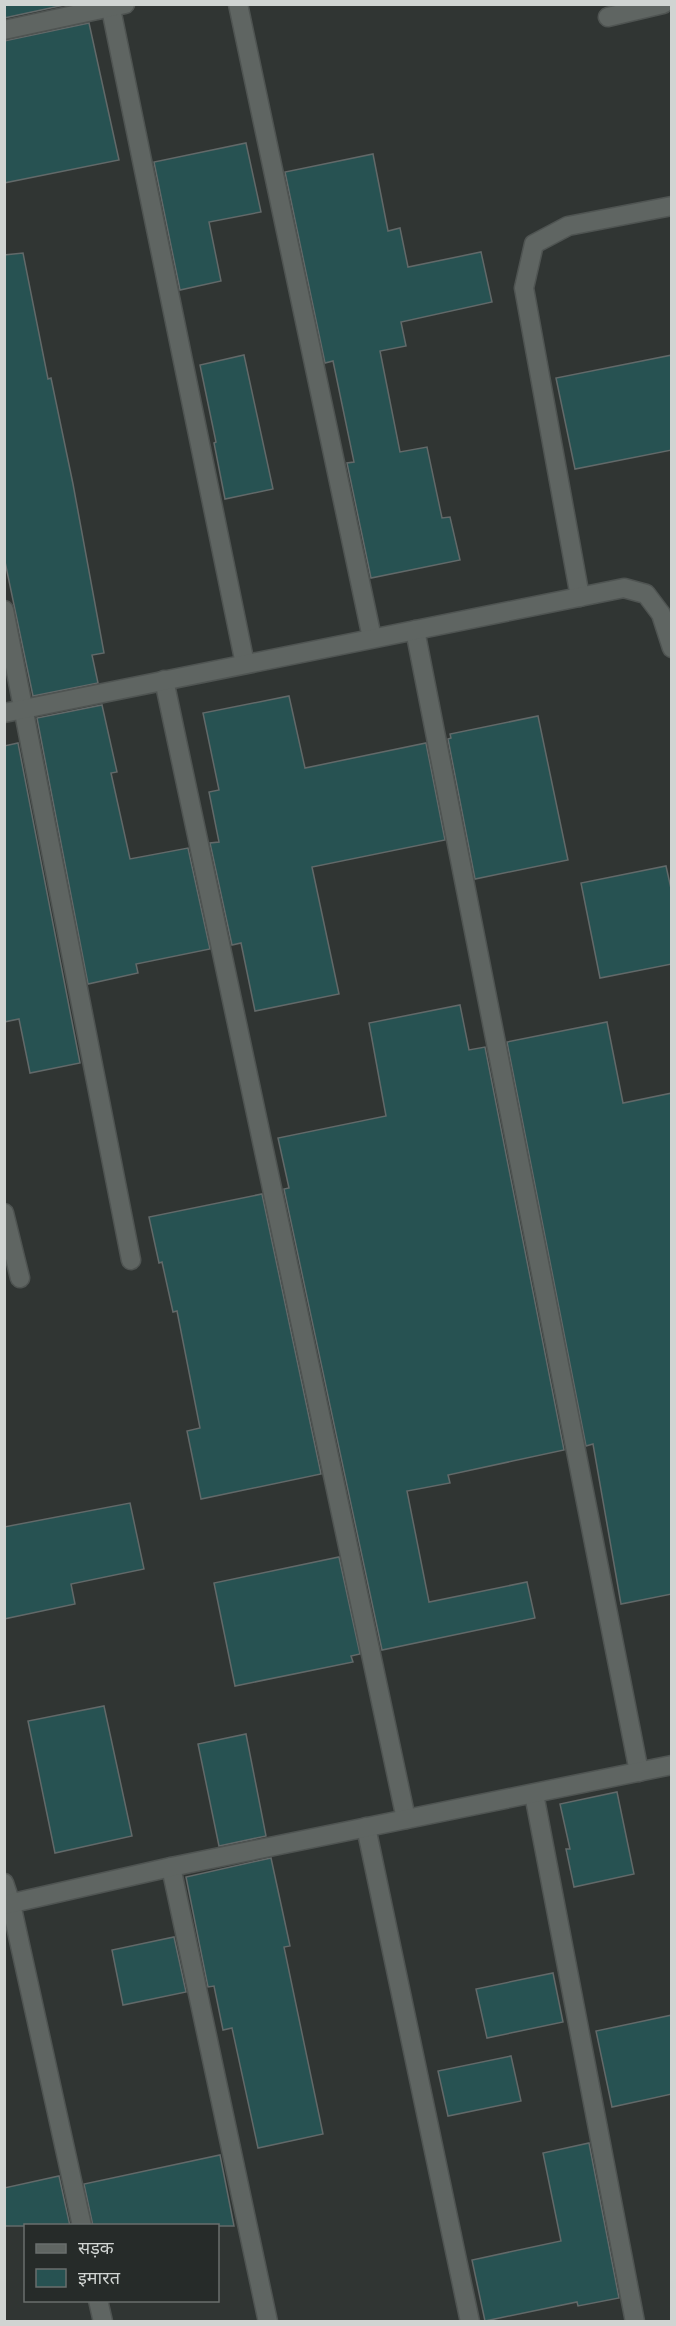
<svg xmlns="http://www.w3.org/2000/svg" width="676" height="2326" font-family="'Playfair Display','Noto Sans Devanagari',serif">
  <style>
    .building { fill: #275252; stroke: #626969; stroke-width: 1.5 }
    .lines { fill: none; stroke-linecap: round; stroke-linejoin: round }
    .street-casing { stroke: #4f5452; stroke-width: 21 }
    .street { stroke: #5f6562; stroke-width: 18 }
  </style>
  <rect width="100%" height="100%" fill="#303533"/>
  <g class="building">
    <polygon points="4,4 69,4 4,18"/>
    <polygon points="89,23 119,160 4,183 4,41"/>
    <polygon points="246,143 261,212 209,222 221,281 180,290 154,162"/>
    <polygon points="373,154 388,231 400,228 408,267 481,252 492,302 401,322 406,346 380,351 400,452 427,447 442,518 450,517 460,560 371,578 347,463 354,462 333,361 325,363 285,172"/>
    <polygon points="23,253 48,379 51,378 73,484 104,653 92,655 98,683 33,696 4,557 4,255"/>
    <polygon points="244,355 273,489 225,499 214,443 216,442 200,365"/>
    <polygon points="672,355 672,450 575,469 556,378"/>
    <polygon points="289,696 305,768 426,743 445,840 312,867 339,994 255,1011 241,943 232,945 210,843 219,842 209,792 219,790 203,713"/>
    <polygon points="102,705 117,772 111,773 130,859 188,848 210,949 136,964 138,973 88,984 37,718"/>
    <polygon points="538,716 568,860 475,879 448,739 451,738 450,734"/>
    <polygon points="18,743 80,1063 30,1073 19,1019 4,1022 4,746"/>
    <polygon points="666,866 672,893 672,964 600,978 581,883"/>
    <polygon points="460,1005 469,1050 485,1047 564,1450 448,1475 450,1483 407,1491 429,1602 527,1582 535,1618 382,1650 284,1189 289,1188 278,1138 386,1116 369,1023"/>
    <polygon points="607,1022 623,1103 672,1093 672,1594 621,1604 593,1444 586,1446 507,1042"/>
    <polygon points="262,1194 321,1474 201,1499 187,1431 200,1428 177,1311 173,1312 162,1262 159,1263 149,1217"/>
    <polygon points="130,1503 144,1569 71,1584 75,1604 4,1619 4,1527"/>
    <polygon points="339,1557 360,1654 351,1656 353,1662 235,1686 214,1583"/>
    <polygon points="104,1706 132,1836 55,1853 28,1721"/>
    <polygon points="246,1734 266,1836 219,1846 198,1744"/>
    <polygon points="617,1792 634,1874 574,1887 566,1849 570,1849 560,1804"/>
    <polygon points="271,1858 290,1946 284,1947 323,2134 258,2148 232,2028 223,2030 214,1986 208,1987 186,1877"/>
    <polygon points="174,1937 186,1992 123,2005 112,1950"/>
    <polygon points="553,1973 563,2022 487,2038 476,1989"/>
    <polygon points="672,2015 672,2094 612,2107 596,2031"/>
    <polygon points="511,2056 521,2101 448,2116 438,2071"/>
    <polygon points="589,2143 619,2298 578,2306 577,2302 485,2321 472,2260 561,2241 543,2153"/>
    <polygon points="220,2155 234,2226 93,2226 84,2184"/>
    <polygon points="59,2176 70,2226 4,2226 4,2188"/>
  </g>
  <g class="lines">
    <defs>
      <g id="street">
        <polyline points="110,4 245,664"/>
        <polyline points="238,4 372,638"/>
        <polyline points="608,17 663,4"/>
        <polyline points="4,30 125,4"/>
        <polyline points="580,597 524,288 534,244 568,226 672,206"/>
        <polyline points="4,610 131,1260"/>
        <polyline points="415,630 639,1772"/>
        <polyline points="164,680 406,1819"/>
        <polyline points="4,713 624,588 646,594 661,614 672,648"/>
        <polyline points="4,1213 20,1278"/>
        <polyline points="534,1794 635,2322"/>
        <polyline points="366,1827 470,2322"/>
        <polyline points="171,1867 268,2322"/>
        <polyline points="4,1883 11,1904 82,2226"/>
        <polyline points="4,1905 171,1867 672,1765"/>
        <polyline points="98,2300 103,2322"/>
      </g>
    </defs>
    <use href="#street" class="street-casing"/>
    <use href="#street" class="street"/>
  </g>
  <rect width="676" height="2326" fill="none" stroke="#d0d4d2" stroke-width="12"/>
  <rect x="24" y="2224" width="195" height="78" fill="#262b29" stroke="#6a6f6d" stroke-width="1.5"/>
  <rect x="36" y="2244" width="30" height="9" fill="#5f6562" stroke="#6a6f6d" stroke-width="1.5"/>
  <text x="78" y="2254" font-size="18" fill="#d0d4d2">सड़क</text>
  <rect x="36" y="2269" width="30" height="18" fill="#275252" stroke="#6a6f6d" stroke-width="1.5"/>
  <text x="78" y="2284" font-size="18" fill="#d0d4d2">इमारत</text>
</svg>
